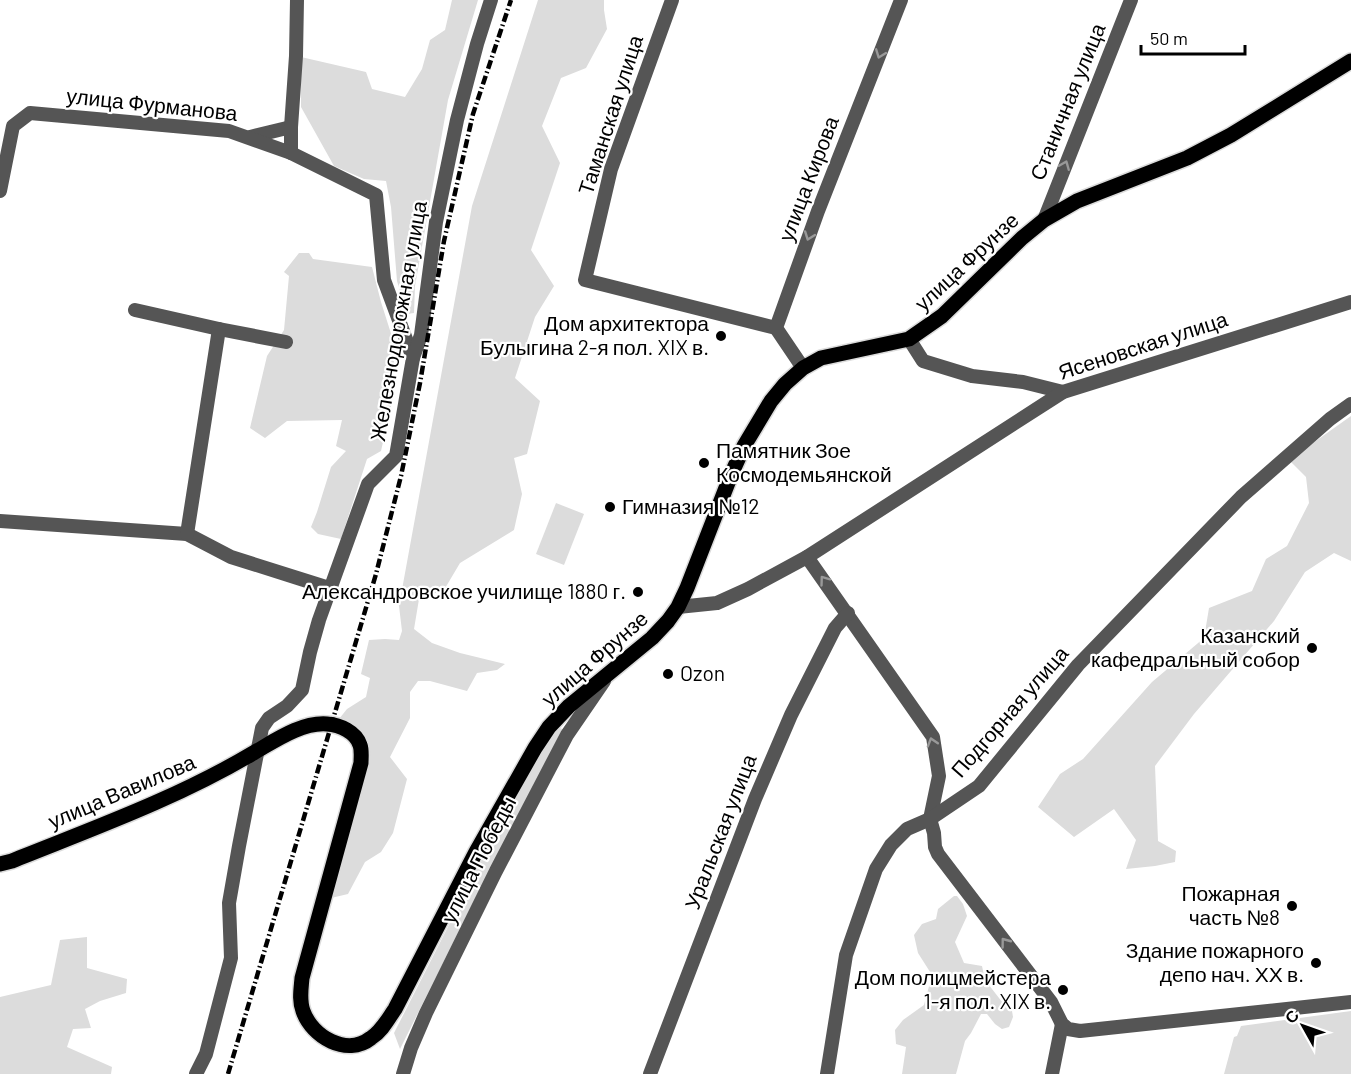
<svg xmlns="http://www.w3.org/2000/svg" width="1351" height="1074" font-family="Barlow,sans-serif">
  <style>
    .green { fill: #dcdcdc }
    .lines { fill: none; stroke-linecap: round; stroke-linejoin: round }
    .major-casing { stroke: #dbdbdb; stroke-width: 18 }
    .minor { stroke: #555; stroke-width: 14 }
    .major { stroke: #000; stroke-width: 15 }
    .rail { stroke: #000; stroke-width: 4.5; stroke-dasharray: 9 3 1.5 3; stroke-linecap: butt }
    .oneway { stroke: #999 }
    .poi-dot { fill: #000; stroke: #fff; stroke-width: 2 }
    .labels { text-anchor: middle; stroke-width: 4.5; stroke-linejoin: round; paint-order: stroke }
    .street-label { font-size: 21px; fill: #000; stroke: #fff }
    .poi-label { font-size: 21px; fill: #000; stroke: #fff; text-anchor: end }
  </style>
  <rect width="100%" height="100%" fill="#fff"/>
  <g class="green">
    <polygon points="452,0 478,0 448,100 415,286 414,313 407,314 397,281 391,207 386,181 364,179 334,166 301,107 301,57 366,72 372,89 405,97 422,69 430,40 445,30"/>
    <polygon points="538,0 604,0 604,10 607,29 586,68 561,78 542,126 560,163 531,250 554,286 535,317 515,378 540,401 527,454 514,458 522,494 514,530 460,563 444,590 419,599 414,629 432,643 460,653 505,664 497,670 477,673 467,691 430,681 418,681 410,692 410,718 390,757 407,779 393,833 381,852 365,862 348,894 331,898 365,763 339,719 347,709 366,697 370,678 361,674 369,640 385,639 399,640 402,631 399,606 472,206"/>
    <polygon points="299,253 309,253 313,259 372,267 381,302 394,343 394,393 381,451 367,459 341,539 318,534 311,527 317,512 331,467 346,451 336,446 342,420 287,421 265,438 250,428 267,356 284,330 289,276 284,272"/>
    <polygon points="1351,416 1351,561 1334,553 1305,572 1274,621 1194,714 1155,766 1158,841 1176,851 1175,862 1155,866 1126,869 1136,840 1114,809 1074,837 1038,807 1060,774 1083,759 1152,682 1204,638 1209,608 1252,591 1266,559 1287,546 1309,503 1306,477 1289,460"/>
    <polygon points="556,503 584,514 564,565 536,554"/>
    <polygon points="559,728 563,729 491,867 400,1049 394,1033 484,856 539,756"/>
    <polygon points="954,896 957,896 963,904 967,916 955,942 964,963 982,966 985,980 1006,1007 1012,1011 1013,1017 1009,1027 1002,1029 995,1024 987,1014 981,1014 971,1033 965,1041 956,1074 902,1074 906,1047 896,1044 895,1030 903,1020 924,1005 932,975 918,953 914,935 922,924 936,919 938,909"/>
    <polygon points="87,937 87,968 127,979 126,993 100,1001 85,1009 91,1028 73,1029 67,1047 112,1067 111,1074 0,1074 0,997 51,985 60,940"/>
    <polygon points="1351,1011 1351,1074 1224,1074 1234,1037 1237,1036 1241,1026"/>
  </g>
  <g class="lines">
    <defs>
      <path id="major" d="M0,864l12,-3c82,-33 166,-63 243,-109 21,-12 47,-30 72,-28 13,1 29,8 33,21 2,5 1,13 1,18l-59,215c-1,12 -3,22 1,33 9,26 44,46 68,27 11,-7 17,-19 24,-29l81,-157 59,-104 14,-21 20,-21 83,-68 16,-17 10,-14 9,-19 44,-113 13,-29 27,-45 14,-17 18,-16 18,-10 88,-19 33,-23 80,-78 22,-18 33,-19 110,-43 44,-23 120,-74"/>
    </defs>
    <use href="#major" class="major-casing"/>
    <g class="minor">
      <polyline points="672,0 611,169 585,280 776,328"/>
      <polyline points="250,137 291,127"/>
      <polyline points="291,153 291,127 296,56 297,0"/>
      <polyline points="0,191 13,126 30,113 229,131 291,153 376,195 384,280 413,358"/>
      <polyline points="1044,220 1131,0"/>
      <polyline points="135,310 219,329 286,342"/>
      <polyline points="909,339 923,361 972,376 1023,382 1063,392"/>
      <polyline points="803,368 776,328 818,211 901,0"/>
      <polyline points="0,521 187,534 231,557 329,588"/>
      <polyline points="187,534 219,329"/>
      <polyline points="807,557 933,737 939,776 930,819 934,833 935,847 938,854 1051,1002 1062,1024 1068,1029 1080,1031 1351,1002"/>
      <polyline points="678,607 717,603 748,589 807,557 1063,392 1351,302"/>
      <polyline points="196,1074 206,1054 231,958 229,903 239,846 262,728 269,718 287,706 302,690 310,652 319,620 368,484 396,456 413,358 421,335 436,222 457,120 477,44 491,0"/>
      <polyline points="403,1074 411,1048 426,1013 496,871 567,735 604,681"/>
      <polyline points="650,1074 755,799 791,715 835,628 848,613"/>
      <polyline points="827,1074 846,955 876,869 891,845 907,829 930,819 979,786 1078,665 1241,497 1330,419 1351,404"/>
      <polyline points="1052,1074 1062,1024"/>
    </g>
    <use href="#major" class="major"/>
    <polyline class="rail" points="228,1074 376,574 401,476 420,383 444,241 473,114 511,0"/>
  </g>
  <defs><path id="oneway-chevron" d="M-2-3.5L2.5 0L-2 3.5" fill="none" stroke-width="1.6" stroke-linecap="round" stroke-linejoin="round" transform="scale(1.5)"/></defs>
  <g class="oneway">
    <use href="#oneway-chevron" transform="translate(880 54) rotate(111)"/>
    <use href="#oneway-chevron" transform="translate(1065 165) rotate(-68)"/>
    <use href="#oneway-chevron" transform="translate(809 236) rotate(110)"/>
    <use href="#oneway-chevron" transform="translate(824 580) rotate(-126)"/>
    <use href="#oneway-chevron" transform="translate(932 742) rotate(-107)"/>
    <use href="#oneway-chevron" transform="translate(1005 942) rotate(-127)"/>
  </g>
  <g class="poi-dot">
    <circle cx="721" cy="336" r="6"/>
    <circle cx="704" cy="463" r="6"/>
    <circle cx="610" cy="507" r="6"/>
    <circle cx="638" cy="592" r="6"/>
    <circle cx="1312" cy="648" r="6"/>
    <circle cx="668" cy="674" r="6"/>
    <circle cx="1292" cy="906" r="6"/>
    <circle cx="1316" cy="963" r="6"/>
    <circle cx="1063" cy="990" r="6"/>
  </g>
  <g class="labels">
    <g class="street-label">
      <text transform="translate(1068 102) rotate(-68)" y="7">Станичная улица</text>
      <text transform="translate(152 105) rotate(6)" y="7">улица Фурманова</text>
      <text transform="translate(611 115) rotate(-72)" y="7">Таманская улица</text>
      <text transform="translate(809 179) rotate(-69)" y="7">улица Кирова</text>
      <text transform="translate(967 262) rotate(-43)" y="7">улица Фрунзе</text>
      <text transform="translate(399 321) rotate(-80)" y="7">Железнодорожная улица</text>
      <text transform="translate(1143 346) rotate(-18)" y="7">Ясеновская улица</text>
      <text transform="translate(595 659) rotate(-41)" y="7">улица Фрунзе</text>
      <text transform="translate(1010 712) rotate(-49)" y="7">Подгорная улица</text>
      <text transform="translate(122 792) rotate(-23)" y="7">улица Вавилова</text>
      <text transform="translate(721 832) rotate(-69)" y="7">Уральская улица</text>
      <text transform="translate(479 860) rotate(-63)" y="7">улица Победы</text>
    </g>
    <g class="poi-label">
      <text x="709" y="331">Дом архитектора<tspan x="709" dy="24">Булыгина 2-я пол. XIX в.</tspan></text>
      <text x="716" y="458" text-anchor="start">Памятник Зое<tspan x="716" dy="24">Космодемьянской</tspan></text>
      <text x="622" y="514" text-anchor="start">Гимназия №12</text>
      <text x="626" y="599">Александровское училище 1880 г.</text>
      <text x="1300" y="643">Казанский<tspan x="1300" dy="24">кафедральный собор</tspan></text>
      <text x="680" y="681" text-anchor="start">Ozon</text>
      <text x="1280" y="901">Пожарная<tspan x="1280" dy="24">часть №8</tspan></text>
      <text x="1304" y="958">Здание пожарного<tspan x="1304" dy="24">депо нач. ХХ в.</tspan></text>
      <text x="1051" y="985">Дом полицмейстера<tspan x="1051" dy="24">1-я пол. XIX в.</tspan></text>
    </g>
  </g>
  <g transform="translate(1303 1026) rotate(310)" stroke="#ffffff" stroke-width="4.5" paint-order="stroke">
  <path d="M0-4.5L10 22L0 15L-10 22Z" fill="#000000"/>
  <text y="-9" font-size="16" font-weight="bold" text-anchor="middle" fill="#000000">С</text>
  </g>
  <path d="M1141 45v9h104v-9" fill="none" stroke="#000000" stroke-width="3"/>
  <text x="1150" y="45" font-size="18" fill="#000000" stroke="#ffffff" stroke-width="4.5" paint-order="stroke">50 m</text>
</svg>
